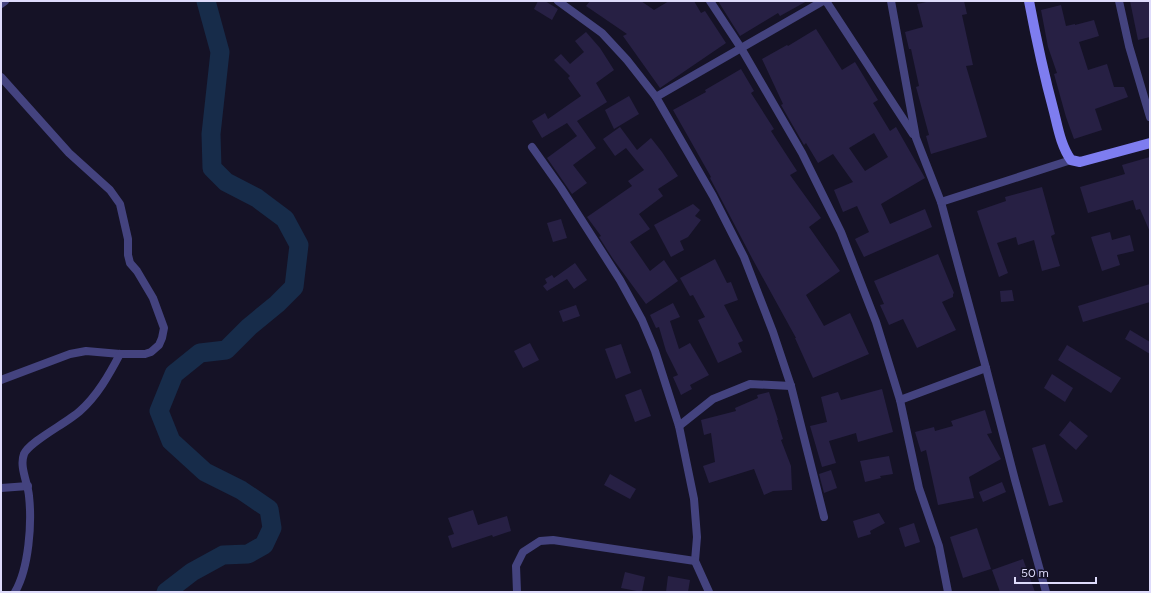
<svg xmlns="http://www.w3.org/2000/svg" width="1151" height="593" font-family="Figtree,sans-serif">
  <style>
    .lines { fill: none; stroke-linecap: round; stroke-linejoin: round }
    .river { stroke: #172c4a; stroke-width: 19 }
    .building { fill: #272044; fill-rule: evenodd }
    .street { stroke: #44437f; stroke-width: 8 }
    .secondary { stroke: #7e7df0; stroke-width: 10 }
  </style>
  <rect width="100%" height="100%" fill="#151226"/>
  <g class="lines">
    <polyline class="river" points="166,592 192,572 223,555 248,554 264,545 272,528 269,509 241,490 205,472 171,441 159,411 174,374 200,353 226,350 249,327 277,304 294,287 299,245 285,219 257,198 226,182 212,168 211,134 220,52 206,1"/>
  </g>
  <g class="building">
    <polygon points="538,1 545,1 558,9 552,20 534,9"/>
    <polygon points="590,1 641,1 654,10 669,1 694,1 701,13 705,11 726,43 660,88 623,36 627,34 586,6"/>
    <polygon points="718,1 807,1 780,16 778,13 740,36"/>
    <polygon points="931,1 964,1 967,14 962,15 973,65 966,66 987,137 931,154 926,136 929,135 916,87 919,86 911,49 909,49 905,32 923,27 917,4"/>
    <polygon points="1130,1 1150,1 1150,37 1138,40"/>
    <polygon points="1061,5 1066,26 1075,24 1075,25 1094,20 1099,36 1079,42 1088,70 1107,64 1114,87 1124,87 1128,97 1095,109 1102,130 1074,139 1066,117 1054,74 1057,73 1048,47 1041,10"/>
    <path d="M816,29l26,41 13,-8 23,38 -5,3 17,28 6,-4 29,51 -44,26 9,20 35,-15 7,18 -68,30 -9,-18 14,-7 -12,-26 -14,6 -9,-22 19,-8 -20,-28 -15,9 -12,-20 -2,2 -23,-40 2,-1 -21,-45 25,-14 1,1zM874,133l14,24 -23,14 -16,-23z"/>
    <polygon points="586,32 600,48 614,70 596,83 607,102 577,121 596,148 573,165 587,183 572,194 547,158 577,136 567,123 542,138 532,121 545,113 548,119 581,96 568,78 570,76 554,60 561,54 570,64 584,52 575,41"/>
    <polygon points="741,69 754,91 751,93 774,129 771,131 797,171 790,175 821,218 809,227 840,271 806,295 824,326 850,313 869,354 813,378 795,338 796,338 753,260 710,178 711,177 673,110 706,92 705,90"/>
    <polygon points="629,96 639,114 614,129 605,110"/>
    <polygon points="620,127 637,150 651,138 662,152 678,176 658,189 663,196 639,214 650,229 630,242 650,271 664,260 678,281 646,304 613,259 599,237 601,236 587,217 632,186 628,181 644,170 626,148 615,156 603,139"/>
    <polygon points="1150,157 1150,232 1140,209 1136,210 1133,200 1088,213 1080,187 1125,174 1122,165"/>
    <polygon points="1042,187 1055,234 1051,236 1060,266 1042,271 1034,240 1018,245 1016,237 997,243 1008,273 999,277 977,211 1006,201 1005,197"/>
    <polygon points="693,204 700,210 695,216 701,220 688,237 680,241 684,250 671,257 654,225"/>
    <polygon points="561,219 567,238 553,242 547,223"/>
    <polygon points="1110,232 1112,240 1130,235 1134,251 1117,255 1120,265 1102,271 1091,237"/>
    <polygon points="938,254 954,293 953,294 953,297 942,302 956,330 917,348 903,319 889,325 880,305 884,304 874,281"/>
    <polygon points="715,259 727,283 731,282 738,300 724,305 743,341 738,343 742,352 718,363 698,320 705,317 693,295 690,296 680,278"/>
    <polygon points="575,263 587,280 574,289 567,279 547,291 543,286 547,283 545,279 552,275 554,278"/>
    <polygon points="1150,284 1150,302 1083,322 1078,306"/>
    <polygon points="1012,290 1014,301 1001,302 1000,291"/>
    <polygon points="673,303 680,317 670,321 679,349 690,343 709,375 690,385 692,389 681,395 673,377 678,375 666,351 659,327 656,328 650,315"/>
    <polygon points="576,305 580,316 563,322 559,311"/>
    <polygon points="1130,330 1150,342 1150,354 1125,339"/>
    <polygon points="530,343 539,360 523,368 514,351"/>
    <polygon points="621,344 631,373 616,379 605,349"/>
    <polygon points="1067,345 1121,378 1111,393 1058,360"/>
    <polygon points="1052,374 1073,388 1065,402 1044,388"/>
    <polygon points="641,389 651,416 635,422 625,395"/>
    <polygon points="882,389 893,432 858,442 856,433 829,441 836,463 822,467 810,426 827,422 821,397 838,392 841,400"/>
    <polygon points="769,392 778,420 777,420 783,439 781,440 791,466 792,490 773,491 764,495 754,469 709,483 703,466 715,462 711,433 704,435 701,420 736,411 735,408 758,398 757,395"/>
    <polygon points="985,410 992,433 987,434 1001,459 969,477 974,498 938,505 926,450 921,452 915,432 934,427 935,431 953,426 951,421"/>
    <polygon points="1070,421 1088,436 1076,450 1059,435"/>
    <polygon points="1045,444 1063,502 1049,506 1032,448"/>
    <polygon points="889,456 893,474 880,476 881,478 865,482 860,461"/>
    <polygon points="831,470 837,488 824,493 819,474"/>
    <polygon points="610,474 636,489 630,499 604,485"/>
    <polygon points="1002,482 1006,492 983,502 979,492"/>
    <polygon points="473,510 478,525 507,516 511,531 493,537 492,535 452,548 448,536 454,534 448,518"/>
    <polygon points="879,513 885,523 870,531 871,534 858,538 853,521"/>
    <polygon points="914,523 920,542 905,547 899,528"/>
    <polygon points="977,528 991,569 963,578 950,537"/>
    <polygon points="1023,559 1035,592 1000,592 992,570"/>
    <polygon points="625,572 645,577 642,592 621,588"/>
    <polygon points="668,576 690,580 688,592 666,592"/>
  </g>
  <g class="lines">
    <g class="street">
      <polyline points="558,1 602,33 627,60 656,97 713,196 744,257 773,332 791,386 824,517"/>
      <polyline points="710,1 741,48 802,153 841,232 876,322 900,400 919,488 939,546 948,592"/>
      <polyline points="826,1 913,134"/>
      <polyline points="891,1 916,138 941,202 986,368 1015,480 1046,592"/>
      <polyline points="1119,1 1129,46 1150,117"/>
      <polyline points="1,4 5,1"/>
      <polyline points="1,77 69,153 110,190 120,204 128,239 128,255 130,263 137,271 153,298 164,328 162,338 159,345 151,352 145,354 120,354 86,351 70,354 1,380"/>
      <polyline points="656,97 823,1"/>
      <polyline points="532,147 561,188 620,280 642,320 655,351 679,426 694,499 697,537 695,561 709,592"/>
      <polyline points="941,202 1071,160"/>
      <polyline points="900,400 986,368"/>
      <polyline points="679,426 713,399 750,384 791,386"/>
      <polyline points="1,488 28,486"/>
      <path d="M15,592c14,-24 17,-69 14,-96 -1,-13 -10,-29 -5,-42 6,-13 43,-31 56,-43 17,-15 29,-36 40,-57"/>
      <polyline points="517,592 516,566 523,552 540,541 553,540 695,561"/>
    </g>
    <path class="secondary" d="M1029,1c7,37 15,74 25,111 4,16 7,34 17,48l9,2 70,-19"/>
  </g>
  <rect width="1151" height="593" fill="none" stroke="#dedbfb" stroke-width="4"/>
  <path d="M1015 577v6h81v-6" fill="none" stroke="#dedbfb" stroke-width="2"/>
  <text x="1021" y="577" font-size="12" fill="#dedbfb" stroke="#151226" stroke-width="3" paint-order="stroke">50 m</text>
</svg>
